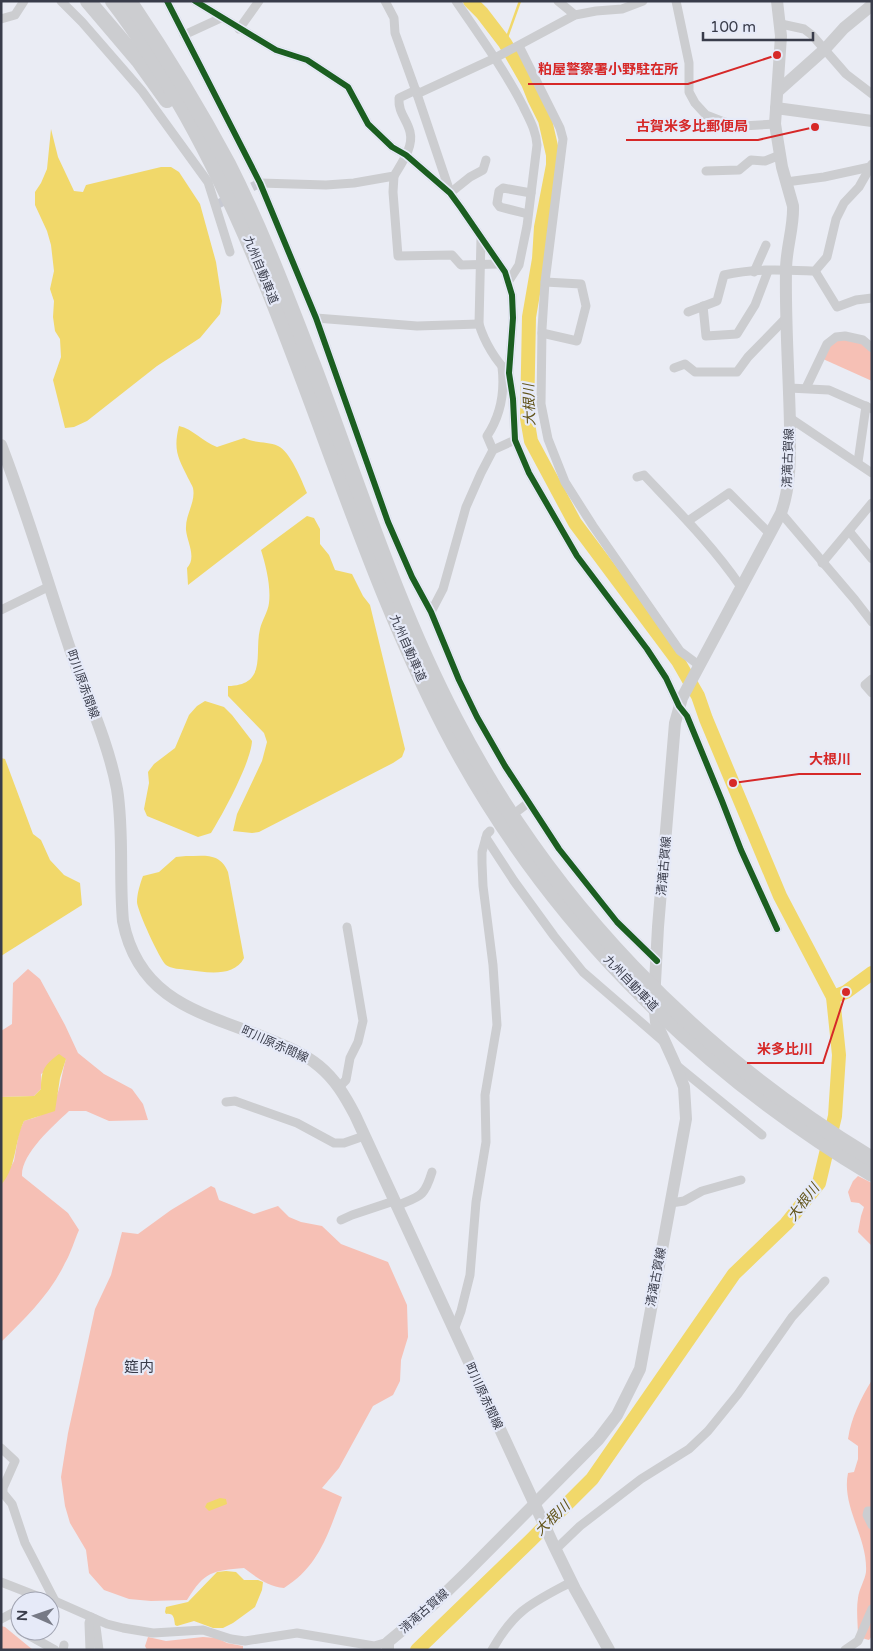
<svg xmlns="http://www.w3.org/2000/svg" width="873" height="1651" font-family="'Varela Round','Noto Sans JP',sans-serif">
  <style>
    .green { fill: #f6c0b5 }
    .water { fill: #f1d86a }
    .lines { fill: none; stroke-linecap: round; stroke-linejoin: round }
    .stream { stroke: #f1d86a; stroke-width: 2.5 }
    .river { stroke: #f1d86a; stroke-width: 14 }
    .street-tunnel { stroke: #c7c9d2; stroke-width: 9; stroke-dasharray: 9 4.5; stroke-linecap: butt }
    .street { stroke: #cccdd0; stroke-width: 9 }
    .secondary { stroke: #cccdd0; stroke-width: 12 }
    .highway { stroke: #cccdd0; stroke-width: 16 }
    .cycleway-casing { stroke: #e6eaf8; stroke-width: 9 }
    .cycleway { stroke: #1b5e20; stroke-width: 6 }
    .labels { text-anchor: middle; stroke-width: 4.5; stroke-linejoin: round; paint-order: stroke }
    .street-label { font-size: 12px; fill: #393c4a; stroke: #e6eaf8 }
    .water-label { font-size: 14px; font-style: italic; fill: #615318; stroke: #e6eaf8 }
    .quarter-label { font-size: 15px; fill: #393c4a; stroke: #e6eaf8 }
    .leader { fill: none; stroke: #d62828; stroke-width: 2 }
    .callout-dot { fill: #d62828; stroke: #e6eaf8; stroke-width: 2 }
    .callout-label { font-size: 14px; text-anchor: middle; font-weight: bold; fill: #d62828; stroke: #e6eaf8; stroke-width: 4.5; stroke-linejoin: round; paint-order: stroke }
  </style>
  <rect width="100%" height="100%" fill="#eaecf4"/>
  <g class="green">
    <polygon points="838,339 863,342 872,351 872,381 823,359 831,343"/>
    <path d="M28,969l12,10 25,46 13,28 26,21 28,15 11,15 5,16 -39,1 -23,-10h-17c-16,15 -48,43 -47,65l46,37 11,17c-5,11 -8,23 -14,33 -14,30 -40,56 -64,79v-157l13,-24 5,-29 5,-11c6,-2 14,-4 19,-7 18,-12 17,-36 23,-55l-25,15v15l-7,7 -33,1v-66l11,-7 1,-41z"/>
    <polygon points="858,1176 872,1183 872,1246 858,1232 861,1216 864,1207 859,1203 851,1202 848,1192 853,1181"/>
    <path d="M211,1186l4,2 4,12 35,14 24,-8 11,11 12,5 21,4 19,18 47,18 19,43 1,32 -7,23 -1,21 -7,14 -20,11 -34,62 -17,20 20,9c-14,37 -23,69 -58,91 -16,-2 -27,-10 -40,-20 -32,3 -39,3 -57,32l-36,1 -22,-2 -25,-9 -15,-17 -3,-23 -16,-27 -5,-17 -4,-29 7,-44 27,-124 16,-34 11,-43 16,2 33,-24z"/>
    <path d="M872,1380v256l-3,4 -11,-3c0,-13 -2,-27 0,-39 1,-9 7,-18 8,-26 2,-35 -25,-65 -18,-99l6,-1 4,-13v-13l-10,-7c3,-21 13,-41 24,-59z"/>
    <polygon points="1,1626 5,1627 33,1650 1,1650"/>
    <polygon points="148,1637 166,1641 203,1637 217,1638 227,1643 243,1646 243,1650 147,1650 145,1646"/>
  </g>
  <g class="water">
    <polygon points="51,129 58,157 74,191 83,192 86,185 161,167 171,167 179,172 200,204 216,262 222,301 220,314 200,338 157,366 87,421 74,427 65,428 53,380 61,357 60,339 55,331 53,317 54,301 50,289 54,271 51,245 47,231 35,205 35,192 41,183 47,169"/>
    <path d="M179,426c14,3 24,16 38,21l27,-9c13,6 24,3 34,8 12,5 24,35 29,47l-119,92 -1,-17c10,-11 0,-26 -1,-38 -1,-16 10,-27 7,-42 -1,-3 -3,-6 -5,-10 -10,-20 -15,-28 -9,-52z"/>
    <path d="M307,516l7,2 6,11v15l9,11 6,15 17,4 11,22 7,9 35,144 -3,8 -9,6 -134,69 -7,1 -19,-2 4,-17 25,-53 5,-19 -3,-9 -36,-37v-10c40,-1 26,-33 32,-57 2,-9 8,-17 9,-26 2,-17 -3,-37 -8,-53z"/>
    <path d="M205,701l19,6 8,8 20,26c-1,21 -29,73 -41,92l-13,4 -51,-21 -3,-7 5,-26 -1,-11 6,-8 21,-16 14,-33 8,-9z"/>
    <polygon points="1,758 5,759 33,834 41,840 50,860 64,875 80,883 82,905 1,956"/>
    <path d="M186,856c18,0 34,-4 42,16l16,86c-10,20 -39,14 -56,12 -7,-1 -17,-1 -22,-5 -6,-5 -29,-55 -29,-63 0,-8 3,-18 6,-26l16,-4 17,-15z"/>
    <path d="M59,1054l7,5 -6,19 -5,33 -31,10c-10,21 -7,46 -23,64v-88l33,-1 7,-7c0,-19 3,-24 18,-35z"/>
    <polygon points="220,1498 226,1499 227,1504 209,1511 205,1507 207,1503"/>
    <path d="M226,1571l10,1 8,8h14l5,2 -1,8 -7,17 -22,16 -10,5h-10l-19,-7 -17,5 -2,-1c-1,-7 -1,-12 -9,-11l-1,-2 1,-5 22,-5 29,-30z"/>
  </g>
  <g class="lines">
    <polyline class="stream" points="505,43 520,1"/>
    <g class="river">
      <polyline points="833,997 846,992 872,973"/>
      <polyline points="417,1650 530,1541 592,1479 734,1274 786,1224 819,1183 835,1116 839,1055 833,997 780,896 706,719 698,696 678,661 575,523 531,441 527,418 529,317 539,259 541,227 553,165 553,155 545,120 534,98 528,83 505,43 482,13 470,1"/>
    </g>
    <polyline class="street-tunnel" points="216,205 260,183"/>
    <g class="street">
      <polyline points="61,1 82,22 142,91 208,182 230,252"/>
      <polyline points="167,1 260,183 316,318 388,522 412,577 431,612 459,680 477,717 505,766 559,849 617,922 657,961"/>
      <polyline points="195,1 276,50 307,60 348,87 368,124 392,147 406,155 450,193 461,208 505,272 512,295 513,318 509,373 513,399 515,440 529,473 577,556 647,649 666,678 679,706 687,716 722,801 741,850 777,929"/>
      <polyline points="385,1 394,18 395,33 417,94 450,192"/>
      <path d="M456,1c23,34 48,68 67,105 6,13 13,24 14,39l-10,81 -8,39 -11,17"/>
      <polyline points="558,1 575,15"/>
      <polyline points="676,1 689,63 689,92 695,103 706,115 724,122 742,126 775,124"/>
      <polyline points="1,19 15,15 24,1"/>
      <polyline points="781,24 804,29 812,35 846,74 872,94"/>
      <polyline points="239,29 259,1"/>
      <polyline points="184,35 221,18"/>
      <polyline points="519,46 560,128 563,139 545,282 542,329 541,404 548,439 565,482 593,526 680,651 700,666"/>
      <polyline points="417,94 495,58 575,15 596,11 622,9 643,1"/>
      <polyline points="706,171 739,170 751,160 765,161 780,155"/>
      <polyline points="394,176 393,192 398,256 452,255 461,265 499,264"/>
      <polyline points="786,182 824,177 870,167"/>
      <path d="M260,183l66,2 28,-2 40,-7c7,-12 20,-29 16,-44 -3,-13 -12,-19 -11,-34l17,-8"/>
      <polyline points="450,193 470,177 483,170 486,160"/>
      <polyline points="528,214 500,207 497,203 499,191 503,188 531,193"/>
      <path d="M481,238l-2,86c5,17 17,38 30,49"/>
      <polyline points="815,271 837,307 856,300 872,298"/>
      <polyline points="754,272 766,245"/>
      <polyline points="703,306 706,336 737,334 755,305 768,271"/>
      <path d="M688,312l29,-11 7,-26c30,-7 61,-5 91,-4l12,-14 9,-38 8,-16 15,-16 13,-23"/>
      <polyline points="316,318 417,326 479,324"/>
      <polyline points="542,333 577,341 586,306 581,284 545,282"/>
      <polyline points="674,368 685,364 695,372 737,372 748,357 787,317"/>
      <polyline points="789,388 829,390 872,409"/>
      <polyline points="806,388 827,344 836,337 845,336 863,340 872,348"/>
      <polyline points="790,418 872,473"/>
      <path d="M493,450l-6,-14c14,-21 18,-44 15,-69"/>
      <polyline points="858,462 866,406"/>
      <path d="M637,477l7,-2c34,36 69,71 97,112"/>
      <polyline points="781,513 855,600 872,622"/>
      <polyline points="688,521 729,493 770,534"/>
      <polyline points="849,531 872,559"/>
      <polyline points="822,563 872,503"/>
      <polyline points="1,610 50,586"/>
      <polyline points="431,612 443,589 466,507 481,473 493,450 515,440"/>
      <polyline points="872,679 865,685 872,693"/>
      <polyline points="519,810 528,803"/>
      <polyline points="486,838 514,881 554,936 583,972 664,1042"/>
      <polyline points="675,1064 762,1135"/>
      <polyline points="339,1087 346,1080 350,1058 358,1042 363,1021 347,927"/>
      <polyline points="226,1102 235,1101 297,1123 334,1143 344,1143 364,1136"/>
      <polyline points="671,1203 684,1201 702,1191 741,1180"/>
      <path d="M396,1206c24,-10 28,-8 36,-34"/>
      <polyline points="341,1220 352,1215 394,1201"/>
      <polyline points="454,1330 461,1311 470,1275 476,1202 486,1142 485,1095 497,1025 493,965 483,886 482,863 482,852 487,834 490,831"/>
      <polyline points="1,1448 15,1461 3,1488 3,1493 12,1504 25,1543 55,1601"/>
      <polyline points="872,1511 868,1511 867,1515 872,1525"/>
      <polyline points="555,1550 580,1526 641,1479 689,1449 708,1431 738,1394 792,1317 825,1281"/>
      <polyline points="1,1582 42,1598 55,1601 107,1624 123,1628 153,1633 203,1630 231,1639 245,1641 297,1633 374,1646 388,1642"/>
      <polyline points="13,1613 20,1630"/>
      <polyline points="1,1619 20,1609"/>
      <polyline points="95,1619 99,1650"/>
      <polyline points="21,1631 55,1650"/>
      <polyline points="63,1650 64,1645"/>
      <polyline points="90,1650 89,1623 91,1617"/>
      <path d="M492,1650c23,-41 40,-47 79,-68"/>
      <polyline points="845,1650 858,1641 872,1609"/>
    </g>
    <g class="secondary">
      <polyline points="778,91 825,49 844,28 872,5"/>
      <polyline points="776,108 872,121"/>
      <path d="M1,445c26,67 46,136 69,204 16,46 38,92 47,140 7,44 2,88 6,132 15,77 74,91 138,115 20,8 41,16 58,30 16,13 26,30 36,49l199,431 21,43 34,61"/>
      <path d="M388,1650v-8l47,-39 31,-30 132,-133 19,-25 23,-46 46,-250 -2,-32 -9,-23 -15,-33 -4,-9 -2,-21 4,-74 17,-204 7,-25 99,-185c10,-28 9,-57 9,-87 -1,-52 -5,-104 -4,-156 0,-22 8,-43 7,-64l-11,-39 -7,-43 6,-88 -4,-35"/>
    </g>
    <g class="highway">
      <polyline points="88,1 139,61 167,100"/>
      <path d="M113,1c28,36 51,75 74,115 62,111 104,230 148,349 33,89 67,179 111,264 96,185 247,338 426,445"/>
      <path d="M129,1c36,53 69,107 99,163 33,65 59,134 85,201 45,119 83,241 142,354 95,183 240,333 417,440"/>
    </g>
    <defs>
      <g id="cycleway">
        <polyline points="167,1 260,183 316,318 388,522 412,577 431,612 459,680 477,717 505,766 559,849 617,922 657,961"/>
        <polyline points="195,1 276,50 307,60 348,87 368,124 392,147 406,155 450,193 461,208 505,272 512,295 513,318 509,373 513,399 515,440 529,473 577,556 647,649 666,678 679,706 687,716 722,801 741,850 777,929"/>
      </g>
    </defs>
    <use href="#cycleway" class="cycleway-casing"/>
    <use href="#cycleway" class="cycleway"/>
  </g>
  <g class="labels">
    <g class="street-label">
      <text transform="translate(261 270) rotate(68)" y="4">九州自動車道</text>
      <text transform="translate(788 458) rotate(-88)" y="4">清滝古賀線</text>
      <text transform="translate(408 648) rotate(66)" y="4">九州自動車道</text>
      <text transform="translate(83 684) rotate(70)" y="4">町川原赤間線</text>
      <text transform="translate(664 866) rotate(-85)" y="4">清滝古賀線</text>
      <text transform="translate(631 983) rotate(46)" y="4">九州自動車道</text>
      <text transform="translate(275 1044) rotate(24)" y="4">町川原赤間線</text>
      <text transform="translate(656 1277) rotate(-79)" y="4">清滝古賀線</text>
      <text transform="translate(484 1396) rotate(65)" y="4">町川原赤間線</text>
      <text transform="translate(424 1611) rotate(-41)" y="4">清滝古賀線</text>
    </g>
    <g class="water-label">
      <text transform="translate(529 405) rotate(-92)" y="5">大根川</text>
      <text transform="translate(803 1202) rotate(-53)" y="5">大根川</text>
      <text transform="translate(552 1518) rotate(-44)" y="5">大根川</text>
    </g>
    <g class="quarter-label">
      <text x="139" y="1372">筵内</text>
    </g>
  </g>
  <path class="leader" d="M777 55L688 84H528M815 127L758 140H626M733 783L799 774H861M846 992L823 1063H747"/>
  <g class="callout-dot">
    <circle cx="777" cy="55" r="5"/>
    <circle cx="815" cy="127" r="5"/>
    <circle cx="733" cy="783" r="5"/>
    <circle cx="846" cy="992" r="5"/>
  </g>
  <g class="callout-label">
    <text x="608" y="74">粕屋警察署小野駐在所</text>
    <text x="692" y="131">古賀米多比郵便局</text>
    <text x="830" y="764">大根川</text>
    <text x="785" y="1054">米多比川</text>
  </g>
  <rect width="873" height="1651" fill="none" stroke="#393c4a" stroke-width="5"/>
  <g transform="translate(35 1616) rotate(272)"><circle r="24" fill="#e6eaf8" stroke="#a1a4b2"/>
  <path d="M0-4L9 19L0 12L-9 19Z" fill="#777a86"/>
  <text y="-8" font-size="14" font-weight="bold" text-anchor="middle" fill="#393c4a">N</text>
  </g>
  <path d="M703 32v8h110v-8" fill="none" stroke="#393c4a" stroke-width="2.5"/>
  <text x="710" y="32" font-size="15" fill="#393c4a" stroke="#e6eaf8" stroke-width="4" paint-order="stroke">100 m</text>
</svg>
